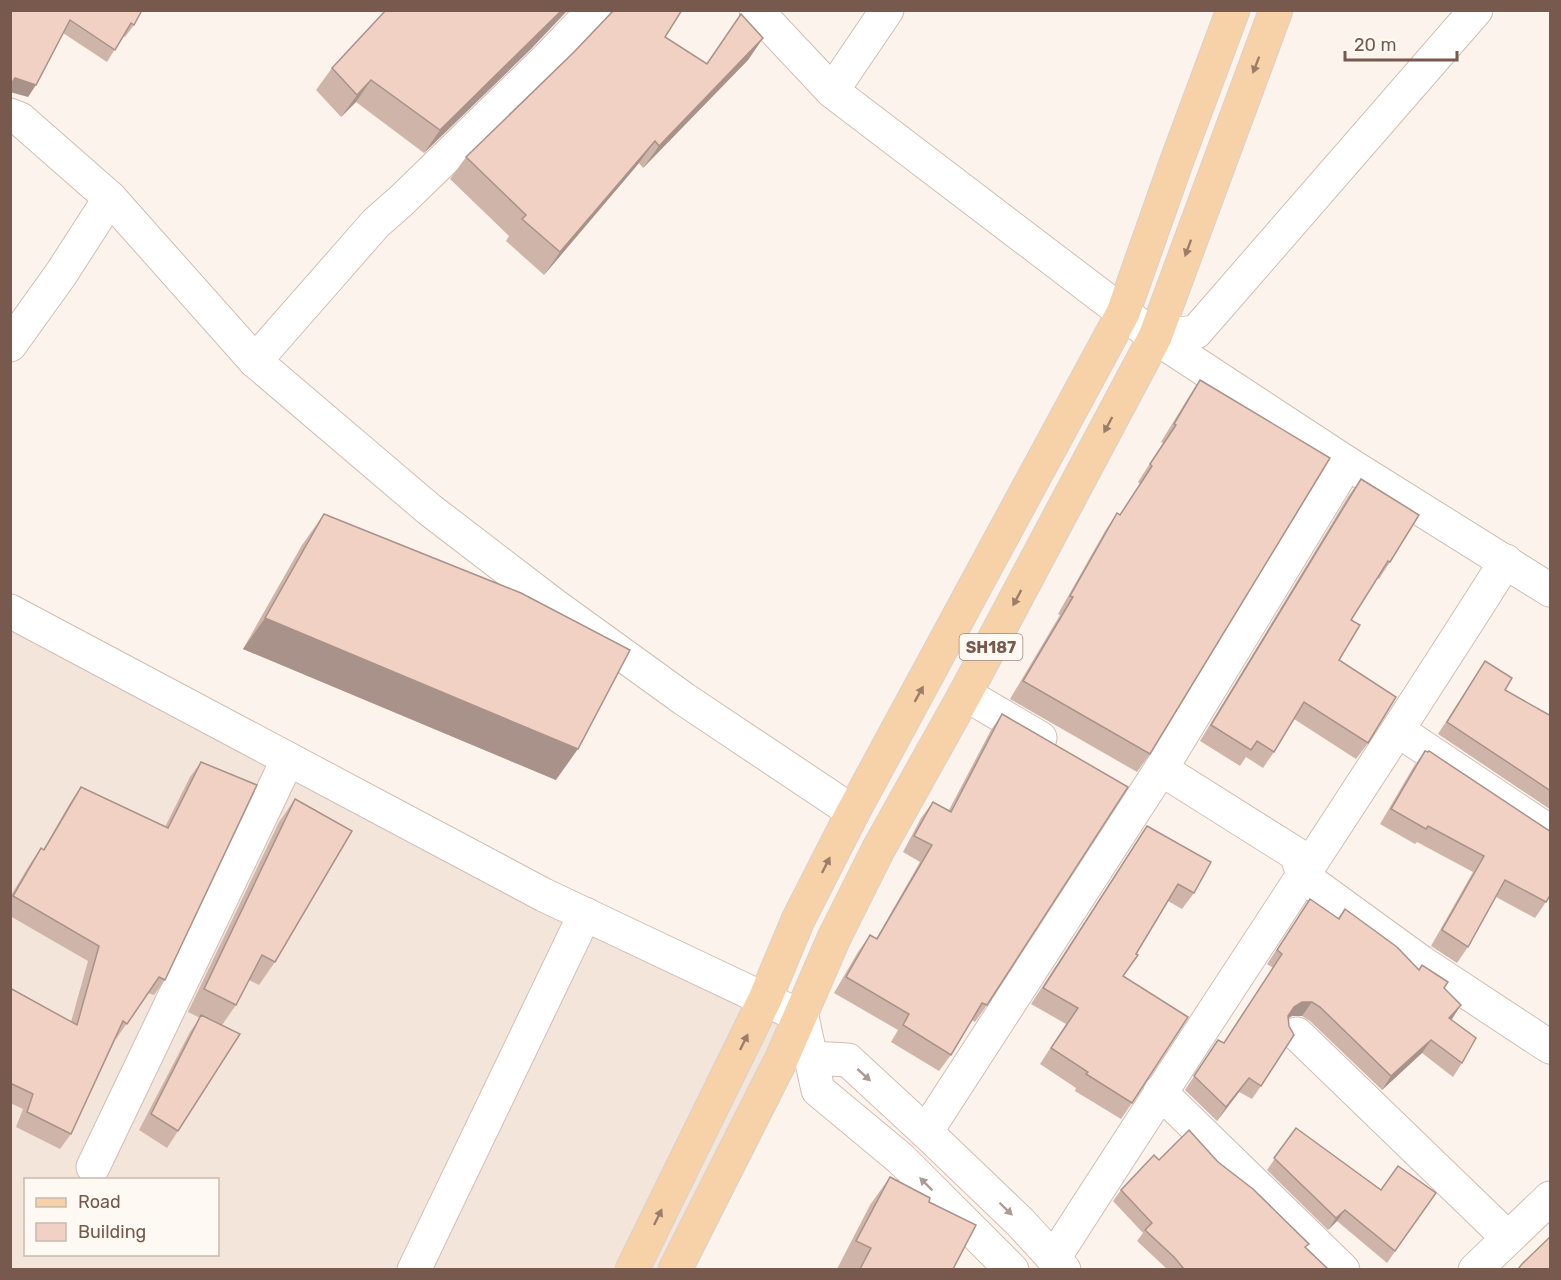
<svg xmlns="http://www.w3.org/2000/svg" width="1561" height="1280" font-family="Rubik,sans-serif">
  <style>
    .residential { fill: #f4e5da; fill-rule: evenodd }
    .lines { fill: none; stroke-linecap: round; stroke-linejoin: round }
    .minor-casing { stroke: #d1bdb3; stroke-width: 35 }
    .secondary-casing { stroke: #d4bdb1; stroke-width: 35 }
    .primary-casing { stroke: #d9d1cd; stroke-width: 35 }
    .minor { stroke: #fff; stroke-width: 33 }
    .secondary { stroke: #fff; stroke-width: 33 }
    .primary { stroke: #f7d1a8; stroke-width: 33 }
    .wall { fill: #cfb4a9 }
    .shaded-wall { fill: #a99289 }
    .building { fill: #f1d1c4; stroke: #a99289; stroke-width: 1.5 }
    .oneway { fill: #9d7d69 }
    .oneway2 { fill: #ad9b95 }
    .labels { text-anchor: middle; stroke-width: 5; stroke-linejoin: round; paint-order: stroke }
    .shield { fill: #fef9f2; stroke: #a0897f; stroke-width: 1.5 }
    .shield-label { font-size: 16px; font-weight: bold; fill: #77594e }
  </style>
  <rect width="100%" height="100%" fill="#fcf4ec"/>
  <path class="residential" d="M10,613l792,404 -118,252h-673zM26,1180h192v74h-192z"/>
  <g class="lines">
    <defs>
      <g id="minor">
        <polyline points="756,10 832,91 1155,337 1347,463 1550,590"/>
        <polyline points="832,91 887,10"/>
        <polyline points="10,115 20,119 110,198 255,361 430,510 554,605 684,699 853,812"/>
        <polyline points="1155,337 1196,332 1476,10"/>
        <polyline points="10,345 61,274 110,198"/>
        <polyline points="255,361 376,223 401,201 545,61 594,10"/>
        <polyline points="10,611 544,895 802,1017"/>
        <polyline points="965,694 1040,738"/>
        <polyline points="1399,731 1550,832"/>
        <polyline points="1161,769 1296,854 1304,877 1421,962 1550,1047"/>
        <polyline points="1297,1034 1507,1237"/>
        <polyline points="1160,1092 1343,1270"/>
        <polyline points="926,1132 1161,769 1347,463"/>
        <polyline points="93,1167 288,759"/>
        <path d="M1054,1258c149,-233 304,-463 452,-697"/>
        <polyline points="414,1270 585,914"/>
        <polyline points="1475,1270 1550,1198"/>
      </g>
      <g id="secondary">
        <polyline points="802,1017 818,1090 901,1159 1012,1270"/>
        <polyline points="811,1058 848,1060 926,1132 1020,1222 1064,1270"/>
      </g>
      <g id="primary">
        <polyline points="632,1270 765,999 798,920 853,812 1123,313 1176,163 1233,10"/>
        <polyline points="675,1270 782,1058 834,938 878,850 965,694 1155,337 1276,10"/>
      </g>
    </defs>
    <use href="#minor" class="minor-casing"/>
    <use href="#secondary" class="secondary-casing"/>
    <use href="#primary" class="primary-casing"/>
    <use href="#minor" class="minor"/>
    <use href="#secondary" class="secondary"/>
    <use href="#primary" class="primary"/>
  </g>
  <g class="wall">
    <polygon points="10,10 142,10 134,25 125,37 123,36 107,62 63,33 28,97"/>
    <polygon points="612,10 682,10 665,37 706,64 741,14 763,38 748,60 643,168 639,163 544,275 506,241 509,236 450,179 466,157 574,52 612,12"/>
    <polygon points="532,48 424,153 356,102 341,117 316,90 332,68"/>
    <polygon points="1200,380 1150,754 1137,772 1010,699 1060,615 1058,614 1105,531 1117,513 1120,515 1140,484 1138,482 1163,443 1161,442 1188,398"/>
    <polygon points="1361,479 1390,562 1379,579 1377,577 1351,620 1339,660 1368,743 1356,759 1294,719 1274,752 1263,768 1246,757 1240,766 1200,741 1349,495"/>
    <polygon points="324,514 556,780 243,649 302,545"/>
    <polygon points="1485,661 1505,690 1551,716 1551,810 1438,734"/>
    <polygon points="1002,714 987,1005 975,1022 972,1020 951,1055 939,1071 891,1042 898,1030 834,993 858,952 870,935 876,939 920,862 903,852 921,818 933,802 949,810 991,730"/>
    <polygon points="1425,751 1546,902 1535,918 1496,897 1468,947 1457,963 1431,946 1473,872 1417,842 1415,844 1380,824 1414,766"/>
    <polygon points="201,762 165,980 154,995 148,993 116,1039 116,1038 71,1134 60,1149 16,1127 23,1109 10,1103 10,988 71,1022 88,961 10,916 10,897 30,864 41,848 43,850 70,803 81,787 165,827 190,777"/>
    <polygon points="295,799 275,962 259,985 249,980 236,1005 222,1025 178,1131 167,1148 139,1130 190,1032 200,1018 188,1012 279,822"/>
    <polygon points="1147,826 1194,893 1182,909 1168,901 1123,976 1132,1103 1121,1119 1075,1091 1076,1088 1040,1064 1066,1024 1031,1004"/>
    <polygon points="1310,899 1338,918 1345,909 1418,970 1422,965 1444,988 1462,1063 1453,1077 1422,1053 1382,1090 1310,1021 1302,1016 1292,1016 1288,1018 1261,1086 1252,1099 1239,1092 1217,1121 1185,1090 1218,1040 1224,1043 1273,968 1267,964"/>
    <polygon points="1296,1128 1381,1190 1436,1193 1387,1263 1337,1221 1328,1230 1267,1170"/>
    <polygon points="1159,1160 1218,1162 1328,1269 1167,1269 1137,1241 1143,1233 1113,1201 1121,1190"/>
    <polygon points="890,1177 929,1202 953,1269 837,1269 870,1205"/>
  </g>
  <g class="shaded-wall">
    <polygon points="562,10 568,10 532,48 424,153 440,130"/>
    <polygon points="763,38 748,60 643,168 659,146"/>
    <polygon points="15,78 36,85 28,97 10,92 10,84"/>
    <polygon points="371,80 356,102 341,117 357,95"/>
    <polygon points="655,141 639,163 544,275 560,252"/>
    <polygon points="265,618 578,749 556,780 243,649"/>
    <polygon points="1302,1002 1312,1002 1302,1016 1292,1016 1284,1021 1294,1007"/>
    <polygon points="1461,1005 1452,1019 1440,1031 1449,1018"/>
    <polygon points="1431,1040 1422,1053 1382,1090 1391,1076"/>
    <polygon points="1249,1078 1239,1092 1217,1121 1226,1107"/>
    <polygon points="1345,1210 1337,1221 1328,1230 1336,1218"/>
  </g>
  <g class="building">
    <polygon points="10,10 142,10 134,25 131,23 115,50 70,20 36,85 15,78 10,86"/>
    <polygon points="386,10 562,10 440,130 371,80 357,95 332,68"/>
    <polygon points="614,10 682,10 665,37 707,64 741,14 763,38 659,146 655,141 560,252 522,219 526,215 466,157 574,52"/>
    <polygon points="1200,380 1330,458 1150,754 1023,681 1073,597 1070,596 1117,513 1120,515 1152,466 1150,464 1176,425 1174,424"/>
    <polygon points="1361,479 1419,515 1390,562 1388,561 1351,620 1360,625 1339,660 1396,697 1368,743 1304,702 1274,752 1257,741 1251,750 1211,725"/>
    <polygon points="324,514 521,593 630,650 578,749 265,618"/>
    <polygon points="1485,661 1512,678 1505,690 1551,716 1551,791 1447,722"/>
    <polygon points="1002,714 1128,787 987,1005 982,1003 951,1055 903,1025 909,1014 846,977 870,935 877,939 932,845 914,836 933,802 951,812"/>
    <polygon points="1425,751 1428,752 1429,751 1551,832 1551,894 1546,902 1505,880 1468,947 1442,930 1484,856 1428,826 1426,829 1391,809"/>
    <polygon points="201,762 257,785 165,980 159,977 127,1024 123,1021 71,1134 27,1112 33,1094 10,1083 10,988 77,1025 99,946 13,896 41,848 44,850 81,787 168,828"/>
    <polygon points="295,799 352,831 275,962 262,955 236,1005 204,989"/>
    <polygon points="1147,826 1211,862 1194,893 1178,884 1136,954 1138,955 1123,976 1188,1017 1132,1103 1086,1074 1088,1072 1051,1048 1078,1008 1043,988"/>
    <polygon points="1310,899 1339,919 1345,909 1397,947 1419,970 1422,965 1448,982 1444,988 1461,1005 1449,1018 1476,1038 1462,1063 1431,1040 1391,1076 1320,1007 1312,1002 1302,1002 1294,1007 1288,1016 1289,1026 1294,1035 1261,1086 1249,1078 1226,1107 1194,1076 1218,1040 1224,1043 1282,954 1277,950"/>
    <polygon points="201,1015 240,1034 178,1131 151,1114"/>
    <polygon points="1296,1128 1381,1190 1398,1166 1436,1193 1395,1251 1345,1210 1336,1218 1274,1158"/>
    <polygon points="1189,1130 1218,1162 1253,1189 1309,1244 1305,1247 1328,1269 1184,1269 1174,1257 1145,1230 1152,1223 1121,1190 1154,1155 1159,1160"/>
    <polygon points="890,1177 930,1198 929,1202 976,1225 953,1269 860,1269 871,1248 856,1241"/>
    <polygon points="1551,1236 1551,1269 1518,1269 1522,1264"/>
  </g>
  <defs><path id="oneway-solid" d="M-6-.8H1V-3.2L6.5 0L1 3.2V.8H-6Z" transform="scale(1.5)"/></defs>
  <g class="oneway">
    <use href="#oneway-solid" transform="translate(1256 65) rotate(111)"/>
    <use href="#oneway-solid" transform="translate(1188 248) rotate(110)"/>
    <use href="#oneway-solid" transform="translate(1108 425) rotate(118)"/>
    <use href="#oneway-solid" transform="translate(1017 598) rotate(118)"/>
    <use href="#oneway-solid" transform="translate(919 694) rotate(-61)"/>
    <use href="#oneway-solid" transform="translate(826 865) rotate(-63)"/>
    <use href="#oneway-solid" transform="translate(744 1042) rotate(-64)"/>
    <use href="#oneway-solid" transform="translate(658 1217) rotate(-64)"/>
  </g>
  <g class="oneway2">
    <use href="#oneway-solid" transform="translate(864 1075) rotate(42)"/>
    <use href="#oneway-solid" transform="translate(926 1184) rotate(-135)"/>
    <use href="#oneway-solid" transform="translate(1006 1209) rotate(44)"/>
  </g>
  <g class="labels">
    <rect class="shield" x="959.5" y="634" width="63" height="26" rx="4.5"/>
    <g class="shield-label">
      <text x="991" y="653">SH187</text>
    </g>
  </g>
  <rect width="1561" height="1280" fill="none" stroke="#77594e" stroke-width="24"/>
  <rect x="24" y="1178" width="195" height="78" fill="#fef9f2" stroke="#c8b9b0" stroke-width="1.5"/>
  <rect x="36" y="1198" width="30" height="9" fill="#f7d1a8" stroke="#c8b9b0" stroke-width="1.5"/>
  <text x="78" y="1208" font-size="18" fill="#77594e">Road</text>
  <rect x="36" y="1223" width="30" height="18" fill="#f1d1c4" stroke="#c8b9b0" stroke-width="1.5"/>
  <text x="78" y="1238" font-size="18" fill="#77594e">Building</text>
  <path d="M1345 51v9h112v-9" fill="none" stroke="#77594e" stroke-width="3"/>
  <text x="1354" y="51" font-size="18" fill="#77594e" stroke="#fef9f2" stroke-width="4.5" paint-order="stroke">20 m</text>
</svg>
